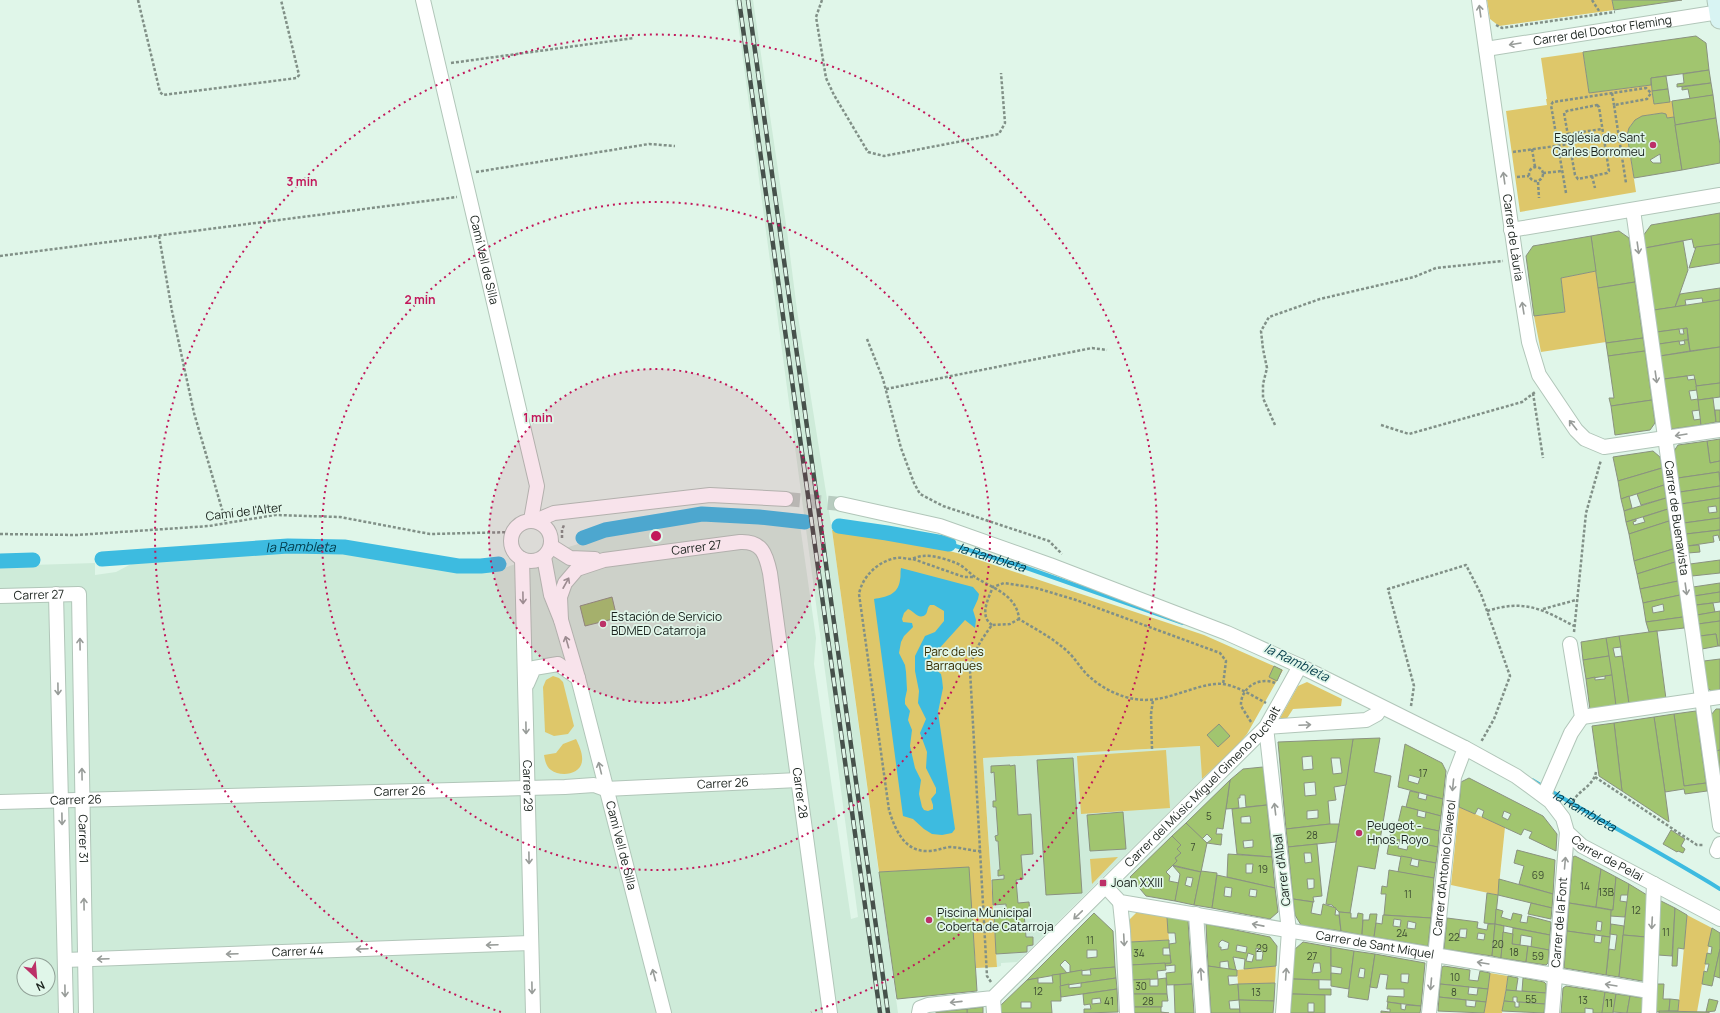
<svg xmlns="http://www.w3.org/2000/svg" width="1720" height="1013" font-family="Manrope,sans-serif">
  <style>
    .built { fill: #ceebd9; fill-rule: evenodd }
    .green { fill: #dec76a }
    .water { fill: #3dbbe0; fill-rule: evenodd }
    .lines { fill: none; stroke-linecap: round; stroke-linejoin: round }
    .stream { stroke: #3dbbe0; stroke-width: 4 }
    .canal { stroke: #3dbbe0; stroke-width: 15 }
    .building { fill: #a1c56f; stroke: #8a9280; fill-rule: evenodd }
    .street-tunnel { stroke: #b8ccc0; stroke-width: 14; stroke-dasharray: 14 7; stroke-linecap: butt }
    .street-casing { stroke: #b1c6b9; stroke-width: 16 }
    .secondary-casing { stroke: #b1c6b9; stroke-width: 21 }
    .path { stroke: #819087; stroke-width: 2.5; stroke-dasharray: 3 2; stroke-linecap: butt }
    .street { stroke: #fff; stroke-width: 14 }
    .secondary { stroke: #d8f4f3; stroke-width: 19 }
    .rail-casing { stroke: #46514b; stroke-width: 4.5 }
    .rail { stroke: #e0f6e9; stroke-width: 3; stroke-dasharray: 9; stroke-linecap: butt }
    .oneway { stroke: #989c99 }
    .ring { fill: none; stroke: #c2185b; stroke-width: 2; stroke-dasharray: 2 4 }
    .poi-dot { fill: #bc3068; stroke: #e0f6e9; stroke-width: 1.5 }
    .labels { text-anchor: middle; stroke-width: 3.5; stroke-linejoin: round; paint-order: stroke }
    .number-label { font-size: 10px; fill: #3c4b32 }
    .street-label { font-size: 12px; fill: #1a221d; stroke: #e0f6e9 }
    .poi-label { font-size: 12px; fill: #1a221d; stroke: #e0f6e9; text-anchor: start }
    .park-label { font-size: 12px; fill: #352c01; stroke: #e0f6e9 }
    .water-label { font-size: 13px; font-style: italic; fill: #003948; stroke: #e0f6e9 }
    .centre { fill: #c2185b; stroke: #e0f6e9; stroke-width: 2 }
    .ring-label { font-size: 12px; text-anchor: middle; font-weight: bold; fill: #c2185b; stroke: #e0f6e9; stroke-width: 3.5; stroke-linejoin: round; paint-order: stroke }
  </style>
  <rect width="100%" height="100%" fill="#e0f6e9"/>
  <g class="built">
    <path d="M735,0h18l34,231 10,79 35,220 66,483h-898v-447l95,-3v12l21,-3 19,-10 181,-11 30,2 118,18 27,1 115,-37 82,-13 22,-2 36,3 14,-3 40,5 16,113 -2,26 37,255 7,-2zM24,965h24v24h-24z"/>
    <polygon points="1201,746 1202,779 1017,962 1001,963 1001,966 997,967 983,758"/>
  </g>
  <g class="green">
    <polygon points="1487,0 1612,0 1614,10 1499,26 1490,19"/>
    <path d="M1583,52l6,41 62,-8 3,19 18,-3 2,16 -7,1 -1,-4c-4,-1 -8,0 -13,0 -13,3 -23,6 -26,21l9,57 -116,20 -14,-101 41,-6 -1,-6h1l-6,-41z"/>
    <polygon points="1596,271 1606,342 1541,352 1534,316 1565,312 1561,278"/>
    <polygon points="832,530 910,541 961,554 1204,635 1283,670 1247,734 1236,747 1202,779 1200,746 983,758 997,967 976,968 968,868 879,872"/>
    <polygon points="553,676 559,678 563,682 574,726 568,734 554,736 545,732 543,687 546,680"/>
    <polygon points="1307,682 1342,699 1341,706 1293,709 1284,723 1279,720 1298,686"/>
    <path d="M576,739c3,6 7,15 6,22 -1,14 -22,16 -31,9 -5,-3 -6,-10 -7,-15l12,-2 7,-9z"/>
    <polygon points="1166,750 1170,808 1081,814 1077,756"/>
    <polygon points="1459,807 1505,827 1498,895 1451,885"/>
    <polygon points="1118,857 1092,884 1090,859"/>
    <polygon points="1137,912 1167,917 1169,940 1130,942 1129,920"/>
    <polygon points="1687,915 1712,928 1697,1012 1678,1011"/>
    <polygon points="1276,966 1275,983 1238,984 1237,970"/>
    <polygon points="1490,973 1508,976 1502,1013 1484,1013"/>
  </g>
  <path class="water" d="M901,568l72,19 6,7 -1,5 -5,11 3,10 -1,8 -10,-8 -38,42 14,12 1,5 1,9 -5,24 17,117 -3,4 -10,2 -10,-1 -8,-5 -11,-10 -10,-3 -29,-217c12,-2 24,-4 26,-19 1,-4 0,-8 1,-12zM930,605h4l10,6v10l-9,11 -10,4 -10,20v15l4,20 -1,12 8,16 -6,14 7,19 -1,16 10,20v5l-5,6 2,6v4l-5,2 -4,-1 -2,-3 -3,-13 2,-14 -6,-12 -5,-22 2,-16 -4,-10 2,-9 -5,-7v-5l2,-9 -1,-18 -1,-7 -6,-12 2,-11 3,-6 9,-9 -1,-4 -9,-1 -1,-3 2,-6 4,-4c6,2 11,12 18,5 2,-3 1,-6 4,-9z"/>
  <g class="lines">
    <g class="stream">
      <path id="s1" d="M949,544l72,22 162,57"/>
      <path id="s2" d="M1532,780c62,37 126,71 188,109"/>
    </g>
    <g class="canal">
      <polyline points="839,526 887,533 949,544"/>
      <polyline points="583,538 605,530 702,514 759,517 805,522"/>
      <path id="s3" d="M102,559l186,-13 56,1 114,19h23l18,-2"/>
      <polyline points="0,561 33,560"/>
    </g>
  </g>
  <g class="building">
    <polygon points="1612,0 1682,0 1614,10"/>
    <polygon points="1696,36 1706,43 1709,70 1651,78 1651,85 1589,93 1583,52"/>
    <polygon points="1709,70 1711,83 1677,87 1677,84 1684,83 1683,74"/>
    <polygon points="1666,76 1668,89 1652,91 1651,78"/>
    <polygon points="1711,83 1713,95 1690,99 1688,89 1682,90 1682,87"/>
    <polygon points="1668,89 1670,102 1654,104 1652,91"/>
    <polygon points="1713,95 1716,118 1675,125 1672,101"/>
    <path d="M1662,113l4,1 1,4 7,-1 8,53 -48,8 -7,-43 2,-7 6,-8 7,-4zM1660,154l1,9h-8l-3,-3z"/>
    <polygon points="1716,118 1720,145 1720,163 1682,170 1675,125"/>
    <polygon points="1720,213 1720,244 1694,248 1692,239 1645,248 1643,236 1651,225"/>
    <polygon points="1619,231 1629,238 1635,282 1598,288 1591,236"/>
    <polygon points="1591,236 1596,271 1561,278 1565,312 1534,316 1526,256 1533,246"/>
    <polygon points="1683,241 1688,270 1675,307 1654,310 1645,248"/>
    <polygon points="1720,244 1720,263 1689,268 1696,247"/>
    <polygon points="1635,282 1643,338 1606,343 1598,288"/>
    <polygon points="1720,288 1720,300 1703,303 1702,298 1685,300 1686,305 1675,307 1680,294"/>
    <polygon points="1720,300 1720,347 1690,351 1687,328 1657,332 1654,310"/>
    <polygon points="1687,328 1688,340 1659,344 1657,332 1679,329 1680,334 1684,334 1683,329"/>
    <polygon points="1643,338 1645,351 1608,356 1606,343"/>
    <polygon points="1684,340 1688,340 1690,351 1660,356 1659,344 1679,341 1680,345 1685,344"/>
    <polygon points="1720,347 1720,383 1696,386 1694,375 1664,379 1660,356"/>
    <polygon points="1645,351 1652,400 1611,406 1609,398 1614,398 1608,356"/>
    <polygon points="1687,376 1688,380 1695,379 1697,390 1689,391 1691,400 1698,399 1700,410 1692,411 1694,420 1701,419 1701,425 1671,429 1664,379"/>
    <polygon points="1720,383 1720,397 1698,400 1696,386"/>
    <polygon points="1713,398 1716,422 1701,425 1698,400"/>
    <polygon points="1652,400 1655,423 1650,430 1615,435 1611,406"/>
    <polygon points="1715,410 1720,410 1720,422 1716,422"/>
    <polygon points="1720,439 1720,461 1710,463 1707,441"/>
    <polygon points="1707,441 1710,463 1720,461 1720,480 1719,472 1678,478 1674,451 1678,445"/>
    <polygon points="1653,451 1660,457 1662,468 1618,481 1613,457"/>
    <polygon points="1662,468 1664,485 1621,499 1618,481"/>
    <polygon points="1719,472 1720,486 1680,492 1678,478"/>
    <polygon points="1664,485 1666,498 1641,505 1637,494"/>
    <polygon points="1720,486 1720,498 1681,504 1680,492"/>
    <polygon points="1629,496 1632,508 1624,511 1621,499"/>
    <polygon points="1666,498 1668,509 1626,522 1624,511"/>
    <path d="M1720,498v20l-36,5 -3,-19zM1716,506l1,6 -8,1 -1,-6z"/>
    <polygon points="1668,509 1669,521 1629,534 1626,522 1636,519 1636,521 1633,522 1634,525 1645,522 1643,517"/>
    <polygon points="1720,518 1720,530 1686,534 1684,523"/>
    <polygon points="1669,521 1673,549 1634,561 1629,534"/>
    <polygon points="1720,530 1720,541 1718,535 1713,536 1714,542 1687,546 1686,534"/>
    <polygon points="1699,545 1700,552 1688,553 1687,546"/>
    <polygon points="1673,549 1675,562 1637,574 1634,561"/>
    <polygon points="1720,560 1720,573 1692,576 1690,564"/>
    <polygon points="1675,562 1678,581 1640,589 1637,574"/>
    <polygon points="1678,581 1680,595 1643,603 1640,589"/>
    <polygon points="1720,583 1720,592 1694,596 1693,587"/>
    <polygon points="1720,592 1720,602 1696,605 1694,596"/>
    <path d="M1680,595l3,22 -37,5 -3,-19zM1663,604l1,7 -11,2 -1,-6z"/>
    <polygon points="612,597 617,618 585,626 580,606"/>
    <polygon points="1713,603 1715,612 1697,615 1696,605"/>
    <polygon points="1720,611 1720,621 1698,624 1697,615"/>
    <polygon points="1683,617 1684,628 1649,632 1646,622"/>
    <polygon points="1720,621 1720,646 1718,646 1716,634 1700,636 1698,624"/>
    <polygon points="1657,631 1666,699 1629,704 1619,636"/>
    <polygon points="1716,634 1718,646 1702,649 1700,636"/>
    <polygon points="1619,636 1621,647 1613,648 1615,657 1622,656 1629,704 1616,706 1606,638"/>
    <polygon points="1606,638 1609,656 1583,660 1581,642"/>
    <polygon points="1609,656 1612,675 1586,679 1583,660"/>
    <polygon points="1720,659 1720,691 1713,692 1707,688 1704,661"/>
    <polygon points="1274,666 1282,670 1277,681 1269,677"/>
    <polygon points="1612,675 1616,706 1590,710 1586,679 1595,677 1595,680 1605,679 1605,676"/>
    <polygon points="1716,709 1720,709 1720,750 1716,751 1711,715"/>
    <polygon points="1696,711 1706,783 1684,786 1674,714"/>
    <polygon points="1674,714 1684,786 1706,783 1707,791 1685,794 1684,789 1665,792 1654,717"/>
    <polygon points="1654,717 1665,792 1669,822 1622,791 1614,723"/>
    <polygon points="1614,723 1622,791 1599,776 1592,726"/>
    <polygon points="1219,724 1230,736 1218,747 1207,735"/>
    <polygon points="1380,738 1374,772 1391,776 1375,869 1358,866 1350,913 1339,912 1332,905 1326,904 1353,739"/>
    <path d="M1353,739l-7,46 -12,2 2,13 -8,1 2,23 -44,5 -8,-87zM1312,756l1,13 -10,1 -1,-13zM1331,758h9l2,15 -9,1zM1315,782l1,13 -11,1 -1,-13zM1318,810v8l-11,1v-8z"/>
    <path d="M1405,744l37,19 4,8 -3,28 -45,-12zM1409,775l11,3 -2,6 -10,-3z"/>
    <polygon points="1720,750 1720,778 1716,751"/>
    <polygon points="1073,758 1082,893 1046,895 1037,760"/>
    <polygon points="1010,765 1010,766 1015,765 1018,815 1031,814 1033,854 1021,855 1023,879 1016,880 1018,903 1029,902 1030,913 1024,913 1026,937 1033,937 1033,945 1027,946 1027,952 996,954 994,914 1006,914 1006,904 993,905 992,880 1004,879 1004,875 998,876 998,870 1000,870 998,841 996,841 995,836 998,835 996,807 993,807 993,801 996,801 994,772 991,773 991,766"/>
    <polygon points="1263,767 1267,805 1246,807 1245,795 1240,795 1240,798 1238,798 1239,808 1226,809 1230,780 1243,769"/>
    <path d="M1469,778l74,38 14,18 -1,17 -27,-13 3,-6 -8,-3 -3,6 -39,-18 2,-6 -6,-3 -3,6 -16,-7 2,-25zM1504,811l7,3 -3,6 -6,-3z"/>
    <polygon points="1230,780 1223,829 1217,828 1216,834 1222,834 1221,845 1207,843 1212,839 1207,834 1202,839 1186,823"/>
    <polygon points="1410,791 1419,793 1418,798 1426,800 1427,795 1443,799 1441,816 1406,807"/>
    <path d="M1267,805l5,52 -35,-3 -5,-45zM1250,816l1,7h-10v-6zM1253,840v7l-9,1 -1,-7z"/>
    <polygon points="1402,806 1418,810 1417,816 1425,818 1426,812 1441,816 1439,831 1398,823"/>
    <polygon points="1123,812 1126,849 1090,851 1087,815"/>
    <polygon points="1392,822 1400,823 1399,830 1405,831 1406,824 1439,831 1438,847 1390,838"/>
    <polygon points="1186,823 1207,843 1201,872 1172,865 1177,861 1175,858 1181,853 1177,849 1181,845 1172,836"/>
    <polygon points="1330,824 1339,824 1336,842 1288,847 1286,829"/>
    <polygon points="1671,830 1685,839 1681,846 1685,849 1683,853 1678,851 1677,852 1663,844"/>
    <polygon points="1172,836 1181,845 1177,849 1181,853 1175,858 1177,861 1166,872 1170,876 1169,881 1179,883 1175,901 1146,896 1130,877"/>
    <polygon points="1390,838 1400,840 1398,848 1407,850 1409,841 1438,847 1436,863 1387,854"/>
    <path d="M1317,844l5,52 -9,1 1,5 -21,-3 -5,-52zM1304,853h7l1,9 -7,1zM1307,879h7v9l-6,1z"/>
    <polygon points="1517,850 1555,860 1553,894 1519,884 1524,866 1514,863"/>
    <path d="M1228,854l44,3 3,31 -48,-11zM1246,864h7l-1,9h-6z"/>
    <polygon points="1401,856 1412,858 1410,865 1418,867 1419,860 1436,863 1434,878 1398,872"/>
    <polygon points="1575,856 1601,869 1596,907 1569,903 1573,857"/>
    <path d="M1173,866l28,6 -7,33 -19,-4 5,-27zM1187,877l6,1 -2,9 -6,-2z"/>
    <polygon points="969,867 977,991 897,999 879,872"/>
    <polygon points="1601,869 1616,877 1613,910 1596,907"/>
    <polygon points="1389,870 1434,878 1431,918 1384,915 1386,894 1381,894 1382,886 1387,887"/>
    <polygon points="1201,871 1217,873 1212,908 1194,905"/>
    <path d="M1217,875l58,13 3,24 -8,7 -58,-11zM1225,887l7,1 -1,9 -7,-1zM1250,889l7,1 -1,7 -7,-1z"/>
    <polygon points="1616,877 1629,884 1628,895 1621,895 1620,901 1627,902 1625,917 1610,916 1611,910 1613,910"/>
    <polygon points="1499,879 1553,894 1552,908 1498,895"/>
    <polygon points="1629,884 1647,895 1646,937 1623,935"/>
    <polygon points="1487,893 1498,895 1495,924 1484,923"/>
    <polygon points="1293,899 1313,902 1311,913 1321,915 1323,904 1336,908 1335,915 1339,915 1341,931 1301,925 1295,915"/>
    <polygon points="1661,901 1675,908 1672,956 1658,955 1659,904"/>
    <polygon points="1531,903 1552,908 1551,919 1528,914"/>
    <path d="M1569,903l42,7 -1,27 -43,-6zM1597,921l5,1 -1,9 -5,-1z"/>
    <polygon points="1675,908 1687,915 1684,949 1678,948 1677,966 1672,966"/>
    <polygon points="1496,909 1503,911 1501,917 1511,920 1513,913 1522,915 1520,922 1527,923 1528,916 1551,922 1550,935 1495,924"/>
    <polygon points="1339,912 1351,913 1351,918 1357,918 1358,913 1363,914 1362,935 1341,931"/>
    <path d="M1094,913l19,18 2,36 -45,5v-7l-5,-5 -5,5 7,8 -40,7zM1087,950h10v7l-10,1z"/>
    <polygon points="1370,914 1377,914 1374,937 1362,935 1363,920 1369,920"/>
    <path d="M1383,915l48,3 -3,28 -54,-9 2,-14 6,1zM1394,919l7,1 -1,7 -7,-1zM1408,921l8,2 -1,6 -8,-1z"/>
    <polygon points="1167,917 1188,920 1192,984 1167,985 1166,973 1175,972 1175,965 1165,966 1165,963 1171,963 1169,944 1176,943 1175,933 1168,933"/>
    <path d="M1447,918l31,4 -1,6 10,2 1,-6h7l-3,32 -48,-7zM1460,929h7l-1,9 -7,-1zM1478,933l7,1 -1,6 -7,-1z"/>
    <path d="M1206,924l64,13 7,9 -1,20 -32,3 1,-10 -12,-2 3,13 -7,-1 -1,-8 -8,1v6l-12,-2zM1222,940l7,3 -1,6 -7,1v-3h-2v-4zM1237,945l10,2 -1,6 -10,-2zM1256,948l4,1 3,4 -1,7h-6zM1248,953l6,2 -2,7 -6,-1z"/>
    <polygon points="1495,924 1504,926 1501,958 1492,956"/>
    <polygon points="1611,924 1624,926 1619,977 1606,975 1609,949 1615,950 1617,935 1610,934"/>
    <polygon points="1513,928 1550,935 1549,950 1531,947 1532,937 1521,935 1520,945 1512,944"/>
    <polygon points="1712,928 1720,933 1720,949 1712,986 1702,984 1704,971 1707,972 1709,964 1705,964 1707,953 1711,954 1712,947 1708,946"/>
    <polygon points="1567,931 1595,935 1594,942 1601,943 1602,936 1610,937 1606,975 1564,968"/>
    <polygon points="1503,932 1513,934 1512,944 1528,946 1526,962 1501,958"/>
    <polygon points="1623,935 1646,937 1645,979 1642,981 1619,977"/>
    <polygon points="1169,940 1169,948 1163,948 1163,955 1170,955 1171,963 1131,965 1130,942"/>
    <path d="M1303,942l28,5v33l-39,-1 2,-29zM1314,963h6l1,9 -9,1z"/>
    <polygon points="1528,946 1549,950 1548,963 1546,965 1526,962"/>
    <polygon points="1331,947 1354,951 1349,989 1331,986 1331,973 1341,974 1342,968 1331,966"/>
    <polygon points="1720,949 1720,978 1714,976"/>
    <path d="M1354,951l21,3 -7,46 -20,-3zM1360,968l5,1 -1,9 -6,-1z"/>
    <path d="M1375,954l50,9 -4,43 -34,-4 1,-6 16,1v-8h-18l2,-14 -8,-1 -3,14 -7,-1zM1401,974h8l-1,9 -7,-1z"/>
    <polygon points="1165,963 1166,970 1157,971 1158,979 1132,980 1131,965"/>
    <polygon points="1208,966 1237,970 1237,976 1228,976 1229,985 1238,984 1239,1000 1229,1001 1230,1009 1240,1009 1240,1013 1211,1013"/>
    <polygon points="1444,966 1470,970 1469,980 1478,981 1480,971 1490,973 1488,989 1440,984 1442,967"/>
    <polygon points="1115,967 1116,978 1060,986 1060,974 1082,970 1082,975 1091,975 1090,969"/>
    <path d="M1060,974l1,27h-10l1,12h-51l-1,-7 27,-26 11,-2v5h15l-1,-8zM1021,1002h10v6h-10z"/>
    <polygon points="1508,976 1518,978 1516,991 1506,990"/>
    <polygon points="1116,978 1117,989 1061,997 1060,986 1069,984 1069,988 1081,987 1081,983"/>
    <polygon points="1166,978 1167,994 1133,994 1132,980 1150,979 1150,986 1158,986 1158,979"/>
    <polygon points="1523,978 1544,982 1546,984 1546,993 1522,991"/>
    <polygon points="1292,979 1319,980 1319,989 1331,989 1331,995 1292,994"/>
    <polygon points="1275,983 1274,1001 1239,1000 1238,984"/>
    <polygon points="1192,984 1194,1013 1175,1013 1174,985"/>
    <polygon points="1440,984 1469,987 1468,994 1477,995 1478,988 1488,989 1486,1002 1439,997"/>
    <polygon points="1657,984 1664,984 1663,999 1670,999 1669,1011 1656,1012"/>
    <polygon points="1566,986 1605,992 1602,1013 1593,1013 1593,1009 1585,1008 1585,1013 1561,1013 1563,988"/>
    <path d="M1117,989l1,23 -34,1v-4h7l-1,-5 -6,1 -1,-11zM1100,998l1,5 -9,1v-5z"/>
    <polygon points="1506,990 1546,993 1545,1004 1517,1002 1517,997 1513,997 1513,1002 1504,1001"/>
    <polygon points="1605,992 1616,994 1613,1013 1602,1013"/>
    <polygon points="1133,994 1167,994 1168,1001 1162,1001 1162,1007 1134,1007"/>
    <path d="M1292,994l33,1v18h-35zM1308,1003h6v9h-6z"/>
    <polygon points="1616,994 1630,996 1627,1013 1613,1012"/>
    <polygon points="1630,996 1642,998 1645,1001 1643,1013 1627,1013"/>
    <polygon points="1439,997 1466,1000 1466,1006 1475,1007 1476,1001 1486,1002 1484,1013 1438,1011"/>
    <polygon points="1670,999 1679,1000 1678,1011 1669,1011"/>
    <polygon points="1709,999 1718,1001 1715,1011 1706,1012"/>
    <polygon points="1239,1000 1274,1001 1273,1013 1240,1013"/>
    <polygon points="1504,1001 1515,1002 1515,1007 1519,1007 1519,1002 1545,1004 1544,1013 1502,1011"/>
    <polygon points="1388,1002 1401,1004 1401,1009 1405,1010 1406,1005 1421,1006 1420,1013 1381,1013 1381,1011 1390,1012 1390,1009 1387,1009"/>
    <polygon points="983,1007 983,1013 967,1013 967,1009"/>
    <polygon points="1134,1007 1161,1007 1161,1012 1169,1013 1134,1013"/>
    <polygon points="967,1009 967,1013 936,1013 936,1012"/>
    <polygon points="1659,1011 1709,1012 1709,1013 1659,1013"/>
  </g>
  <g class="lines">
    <polyline class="street-tunnel" points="786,499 841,504"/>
    <defs>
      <g id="street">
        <path id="s4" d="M423,0l114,486 -6,34"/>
        <path id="s5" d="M1479,0l37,260 13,82 10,33 37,55 9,9 19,8 116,-17"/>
        <path id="s6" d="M1486,49l234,-37"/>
        <path id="s7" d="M1633,210l87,616"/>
        <polyline points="1511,230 1720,195"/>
        <path id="s8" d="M841,504l99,22 110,39 177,68 73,33 165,82 51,28 34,25 13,17 4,14 15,14 138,73"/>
        <circle cx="531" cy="541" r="20"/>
        <polyline points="535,521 554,513 710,495 786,499"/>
        <polyline points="551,546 570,558 595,559"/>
        <path id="s9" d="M544,557l7,38 10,25 17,58 86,335"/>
        <path id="s10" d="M522,559l11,454"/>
        <polyline points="56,594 66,1013"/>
        <path id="s11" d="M0,596l79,-2 7,419"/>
        <path id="s12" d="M561,620l-1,-23 5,-14 12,-14 27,-9 136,-18c22,-1 26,12 30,31l60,440"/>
        <polyline points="527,684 534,668 558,664 578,678"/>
        <polyline points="1582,717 1720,697"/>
        <polyline points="1544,795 1571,733 1582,717 1570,644"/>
        <path id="s13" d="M0,802l565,-15 29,-2 11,4 193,-9"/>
        <polyline points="1717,851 1720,844"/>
        <path id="s14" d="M1106,887l14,15 529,89"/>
        <polyline points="1120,902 1123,931 1127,1013"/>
        <polyline points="1196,914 1203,1013"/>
        <path id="s15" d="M65,960l466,-17"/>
        <polyline points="993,998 994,1013"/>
        <path id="s16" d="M919,1013l1,-5 8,-3 65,-7 273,-271 34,-61"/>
        <polyline points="1283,1013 1289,931 1266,727 1366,720 1377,714 1381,707"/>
        <path id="s17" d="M1429,1013l25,-236 11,-29"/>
        <path id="s18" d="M1552,1013l15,-181"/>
        <polyline points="1649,1013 1654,884"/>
      </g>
      <polyline id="secondary" points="1717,0 1720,19"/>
    </defs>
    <use href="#street" class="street-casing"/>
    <use href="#secondary" class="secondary-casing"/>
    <g class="path">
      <polyline points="138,0 160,92 163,95 297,78 299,75 281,0"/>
      <polyline points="822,0 816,17 826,78 834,95 868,152 884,156 999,134 1005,123 1001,73"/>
      <polyline points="1592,0 1601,14"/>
      <polyline points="1496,25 1502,28 1615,12"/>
      <polyline points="451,63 634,38"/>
      <polyline points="1612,93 1614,105"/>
      <polygon points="1597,105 1599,107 1609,171 1607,173 1578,179 1575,175 1564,113 1567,111"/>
      <polyline points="1568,134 1602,129"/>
      <polyline points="1604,140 1619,138"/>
      <polyline points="1532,149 1535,167"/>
      <polyline points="1513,152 1570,144"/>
      <polyline points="1572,155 1605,149"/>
      <circle cx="1536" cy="174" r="7"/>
      <polyline points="476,172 649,144 675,146"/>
      <polyline points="1543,173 1562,171"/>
      <polyline points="1592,176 1595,188"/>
      <polyline points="1517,177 1529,176"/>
      <polyline points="1538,182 1539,198"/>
      <polyline points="1566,193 1551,105 1553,102 1646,88 1651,93 1647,99 1614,105 1626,183"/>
      <polyline points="159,236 172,311 194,413 226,523"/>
      <polyline points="0,256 457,197"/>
      <polyline points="867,339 883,379 901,448 914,483 920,494 943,506 1049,541 1062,554"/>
      <polyline points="886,389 1092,348 1107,350"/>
      <polyline points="1533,393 1543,458"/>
      <polyline points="1275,425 1263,398 1263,384 1267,368 1263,349 1261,331 1269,317 1320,299 1414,277 1436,268 1503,261"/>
      <polyline points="1381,425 1409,434 1522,402 1535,392"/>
      <polyline points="0,534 77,535 209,526 275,515 340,517 430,534 513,532"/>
      <polyline points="562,538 562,530 564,525"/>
      <polyline points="913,559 964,577 975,577"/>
      <polyline points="1543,609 1576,600"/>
      <path d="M1487,611c37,-12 55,-2 87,15"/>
      <path d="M992,625c-13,-9 -4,-26 1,-38l11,-4 32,5 40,12 144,53 6,8 -3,24"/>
      <polyline points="1574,632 1586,513 1601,460"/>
      <polyline points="1411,706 1414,686 1388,589 1466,565 1481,594 1510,676 1494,719 1481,742"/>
      <path d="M1251,722l-10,-16c-1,-18 18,-30 34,-23"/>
      <polyline points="1152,749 1151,714 1153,700"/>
      <polyline points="1595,777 1697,845 1704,845"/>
      <path d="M1571,806c5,-16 22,-18 25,-34"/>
      <path d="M981,851c-11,0 -21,-4 -31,-4 -8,1 -14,4 -22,4 -24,1 -33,-22 -39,-41l-30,-216c3,-17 19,-33 37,-36 5,-1 10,1 15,1 4,-1 8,-3 12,-3 10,-1 23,3 33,7 8,3 14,11 22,16 17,10 39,17 41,40 16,10 34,19 48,32 9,8 15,20 24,27 11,10 29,19 44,21 28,5 53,-12 80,-15 17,-2 36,11 51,19"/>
      <path d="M991,982l-4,-6 -17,-306c3,-18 11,-30 22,-45l18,-1 9,-5"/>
    </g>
    <use href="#street" class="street"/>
    <use href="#secondary" class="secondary"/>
    <defs>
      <g id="rail">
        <polyline points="739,0 880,1013"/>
        <polyline points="748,0 888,1013"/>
      </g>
    </defs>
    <use href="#rail" class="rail-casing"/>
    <use href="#rail" class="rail"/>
  </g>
  <defs><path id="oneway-shaft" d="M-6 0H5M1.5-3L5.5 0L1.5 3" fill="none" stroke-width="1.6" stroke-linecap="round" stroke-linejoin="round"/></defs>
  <g class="oneway">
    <use href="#oneway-shaft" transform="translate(1480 11) rotate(-98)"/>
    <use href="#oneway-shaft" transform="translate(1515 44) rotate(171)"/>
    <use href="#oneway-shaft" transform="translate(1504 178) rotate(-98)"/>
    <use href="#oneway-shaft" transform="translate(1638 248) rotate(82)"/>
    <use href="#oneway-shaft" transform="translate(1523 308) rotate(-99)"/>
    <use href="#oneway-shaft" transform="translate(1656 377) rotate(82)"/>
    <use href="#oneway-shaft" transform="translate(1573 425) rotate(-129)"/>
    <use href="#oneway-shaft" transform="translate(1681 435) rotate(171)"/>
    <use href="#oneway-shaft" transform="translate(566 583) rotate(-61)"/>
    <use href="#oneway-shaft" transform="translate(1686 589) rotate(82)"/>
    <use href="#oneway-shaft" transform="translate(523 598) rotate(89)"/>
    <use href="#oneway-shaft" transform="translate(567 642) rotate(-106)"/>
    <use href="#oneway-shaft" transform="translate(80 644) rotate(-91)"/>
    <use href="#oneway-shaft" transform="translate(58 689) rotate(89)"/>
    <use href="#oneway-shaft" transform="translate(1305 725) rotate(-3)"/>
    <use href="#oneway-shaft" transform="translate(526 728) rotate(89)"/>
    <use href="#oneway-shaft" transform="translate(600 768) rotate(-104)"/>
    <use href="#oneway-shaft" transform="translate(82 774) rotate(-91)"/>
    <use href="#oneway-shaft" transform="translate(1453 785) rotate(96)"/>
    <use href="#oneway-shaft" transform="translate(1275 809) rotate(-97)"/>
    <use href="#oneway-shaft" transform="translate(62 819) rotate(89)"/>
    <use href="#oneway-shaft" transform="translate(529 858) rotate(89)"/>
    <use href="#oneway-shaft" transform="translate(1565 863) rotate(-85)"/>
    <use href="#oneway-shaft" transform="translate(84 904) rotate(-91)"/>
    <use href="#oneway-shaft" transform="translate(1078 915) rotate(136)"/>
    <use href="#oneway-shaft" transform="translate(1652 923) rotate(93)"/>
    <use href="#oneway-shaft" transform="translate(1258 925) rotate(-169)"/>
    <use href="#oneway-shaft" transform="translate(1124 940) rotate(87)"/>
    <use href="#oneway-shaft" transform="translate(492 945) rotate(178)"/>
    <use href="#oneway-shaft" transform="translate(362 949) rotate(178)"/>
    <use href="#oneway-shaft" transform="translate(232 954) rotate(178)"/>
    <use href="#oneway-shaft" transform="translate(103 959) rotate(178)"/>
    <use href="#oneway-shaft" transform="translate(1483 963) rotate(-171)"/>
    <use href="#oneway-shaft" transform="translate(1201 974) rotate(-94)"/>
    <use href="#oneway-shaft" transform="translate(1286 974) rotate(-86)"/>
    <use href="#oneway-shaft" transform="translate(654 975) rotate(-105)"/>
    <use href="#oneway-shaft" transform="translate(1431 984) rotate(95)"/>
    <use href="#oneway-shaft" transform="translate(1611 985) rotate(-171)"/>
    <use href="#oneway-shaft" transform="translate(532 988) rotate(89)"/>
    <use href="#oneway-shaft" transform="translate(65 991) rotate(89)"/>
    <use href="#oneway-shaft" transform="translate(956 1002) rotate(174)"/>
  </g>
  <circle cx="656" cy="536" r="167" fill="#c2185b" fill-opacity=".12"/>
  <g class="ring">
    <circle cx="656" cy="536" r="167"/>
    <circle cx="656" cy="536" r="334"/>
    <path d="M501 1012A501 501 0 1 1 811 1012"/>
  </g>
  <g class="poi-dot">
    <circle cx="1653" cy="145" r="4"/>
    <circle cx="603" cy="624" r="4"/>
    <circle cx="1359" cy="833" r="4"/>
    <rect x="1099" y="879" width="8" height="8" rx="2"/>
    <circle cx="929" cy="920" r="4"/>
  </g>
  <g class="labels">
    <g class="number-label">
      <text x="1423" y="777">17</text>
      <text x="1209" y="820">5</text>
      <text x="1312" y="839">28</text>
      <text x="1193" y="851">7</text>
      <text x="1263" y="873">19</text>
      <text x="1538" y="879">69</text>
      <text x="1585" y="890">14</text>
      <text x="1606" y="896">13B</text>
      <text x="1408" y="898">11</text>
      <text x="1636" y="914">12</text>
      <text x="1666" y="936">11</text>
      <text x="1402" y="937">24</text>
      <text x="1454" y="941">22</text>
      <text x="1090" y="944">11</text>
      <text x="1498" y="948">20</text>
      <text x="1262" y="952">29</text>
      <text x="1514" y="956">18</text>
      <text x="1139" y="957">34</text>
      <text x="1312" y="960">27</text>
      <text x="1538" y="960">59</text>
      <text x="1455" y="981">10</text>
      <text x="1141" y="990">30</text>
      <text x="1038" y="995">12</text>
      <text x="1256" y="996">13</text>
      <text x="1454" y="996">8</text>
      <text x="1531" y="1003">55</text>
      <text x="1583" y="1004">13</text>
      <text x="1109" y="1005">41</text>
      <text x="1148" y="1005">28</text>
      <text x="1609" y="1007">11</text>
    </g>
    <g class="street-label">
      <text dy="4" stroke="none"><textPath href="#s6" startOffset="118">Carrer del Doctor Fleming</textPath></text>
      <text dy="4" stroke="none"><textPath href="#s5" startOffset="240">Carrer de Làuria</textPath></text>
      <text dy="4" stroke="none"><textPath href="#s4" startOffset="267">Camí Vell de Silla</textPath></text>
      <text transform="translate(244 512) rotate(-7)" y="4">Camí de l'Alter</text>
      <text dy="4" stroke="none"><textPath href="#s7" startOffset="311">Carrer de Buenavista</textPath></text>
      <text dy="4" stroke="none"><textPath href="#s12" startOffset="178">Carrer 27</textPath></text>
      <text dy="4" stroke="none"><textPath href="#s11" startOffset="39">Carrer 27</textPath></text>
      <text dy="4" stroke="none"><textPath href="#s13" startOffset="724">Carrer 26</textPath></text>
      <text dy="4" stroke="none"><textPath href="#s10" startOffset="227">Carrer 29</textPath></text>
      <text dy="4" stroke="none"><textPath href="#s16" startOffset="377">Carrer del Músic Miguel Gimeno Puchalt</textPath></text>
      <text dy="4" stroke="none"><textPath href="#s13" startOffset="400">Carrer 26</textPath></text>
      <text dy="4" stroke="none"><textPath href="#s12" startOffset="493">Carrer 28</textPath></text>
      <text dy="4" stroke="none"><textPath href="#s13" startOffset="76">Carrer 26</textPath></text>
      <text dy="4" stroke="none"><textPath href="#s11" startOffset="324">Carrer 31</textPath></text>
      <text dy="4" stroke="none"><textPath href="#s9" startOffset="299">Camí Vell de Silla</textPath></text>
      <text dy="4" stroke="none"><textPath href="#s8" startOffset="857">Carrer de Pelai</textPath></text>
      <text dy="4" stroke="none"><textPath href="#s17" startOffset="146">Carrer d'Antonio Claverol</textPath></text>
      <text transform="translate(1282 870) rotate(-97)" y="4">Carrer d'Albal</text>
      <text dy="4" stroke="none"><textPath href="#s18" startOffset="91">Carrer de la Font</textPath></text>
      <text dy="4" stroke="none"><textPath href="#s14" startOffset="279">Carrer de Sant Miquel</textPath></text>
      <text dy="4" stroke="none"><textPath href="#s15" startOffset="233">Carrer 44</textPath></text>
    </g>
    <g class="poi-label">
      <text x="1645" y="142" text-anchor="end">Església de Sant<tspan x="1645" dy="14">Carles Borromeu</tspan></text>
      <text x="611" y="621">Estación de Servicio<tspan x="611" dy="14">BDMED Catarroja</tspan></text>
      <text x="1367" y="830">Peugeot -<tspan x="1367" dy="14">Hnos. Royo</tspan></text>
      <text x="1111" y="887">Joan XXIII</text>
      <text x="937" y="917">Piscina Municipal<tspan x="937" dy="14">Coberta de Catarroja</tspan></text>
    </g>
    <g class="park-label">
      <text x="954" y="656">Parc de les<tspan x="954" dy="14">Barraques</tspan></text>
    </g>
    <g class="water-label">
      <text dy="5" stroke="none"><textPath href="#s3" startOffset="199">la Rambleta</textPath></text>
      <text dy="5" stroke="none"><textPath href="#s1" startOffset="45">la Rambleta</textPath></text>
      <text transform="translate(1297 662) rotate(26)" y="5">la Rambleta</text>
      <text dy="5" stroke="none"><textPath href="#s2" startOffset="61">la Rambleta</textPath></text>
    </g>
  </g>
  <circle cx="656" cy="536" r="6" class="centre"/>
  <g class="ring-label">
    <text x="302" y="186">3 min</text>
    <text x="420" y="304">2 min</text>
    <text x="538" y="422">1 min</text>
  </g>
  <g transform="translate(36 977) rotate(154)"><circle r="19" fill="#e0f6e9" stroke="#91a197"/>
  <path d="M0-3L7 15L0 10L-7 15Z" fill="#bc3068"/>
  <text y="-6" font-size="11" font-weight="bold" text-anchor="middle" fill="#1a221d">N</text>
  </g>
</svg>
